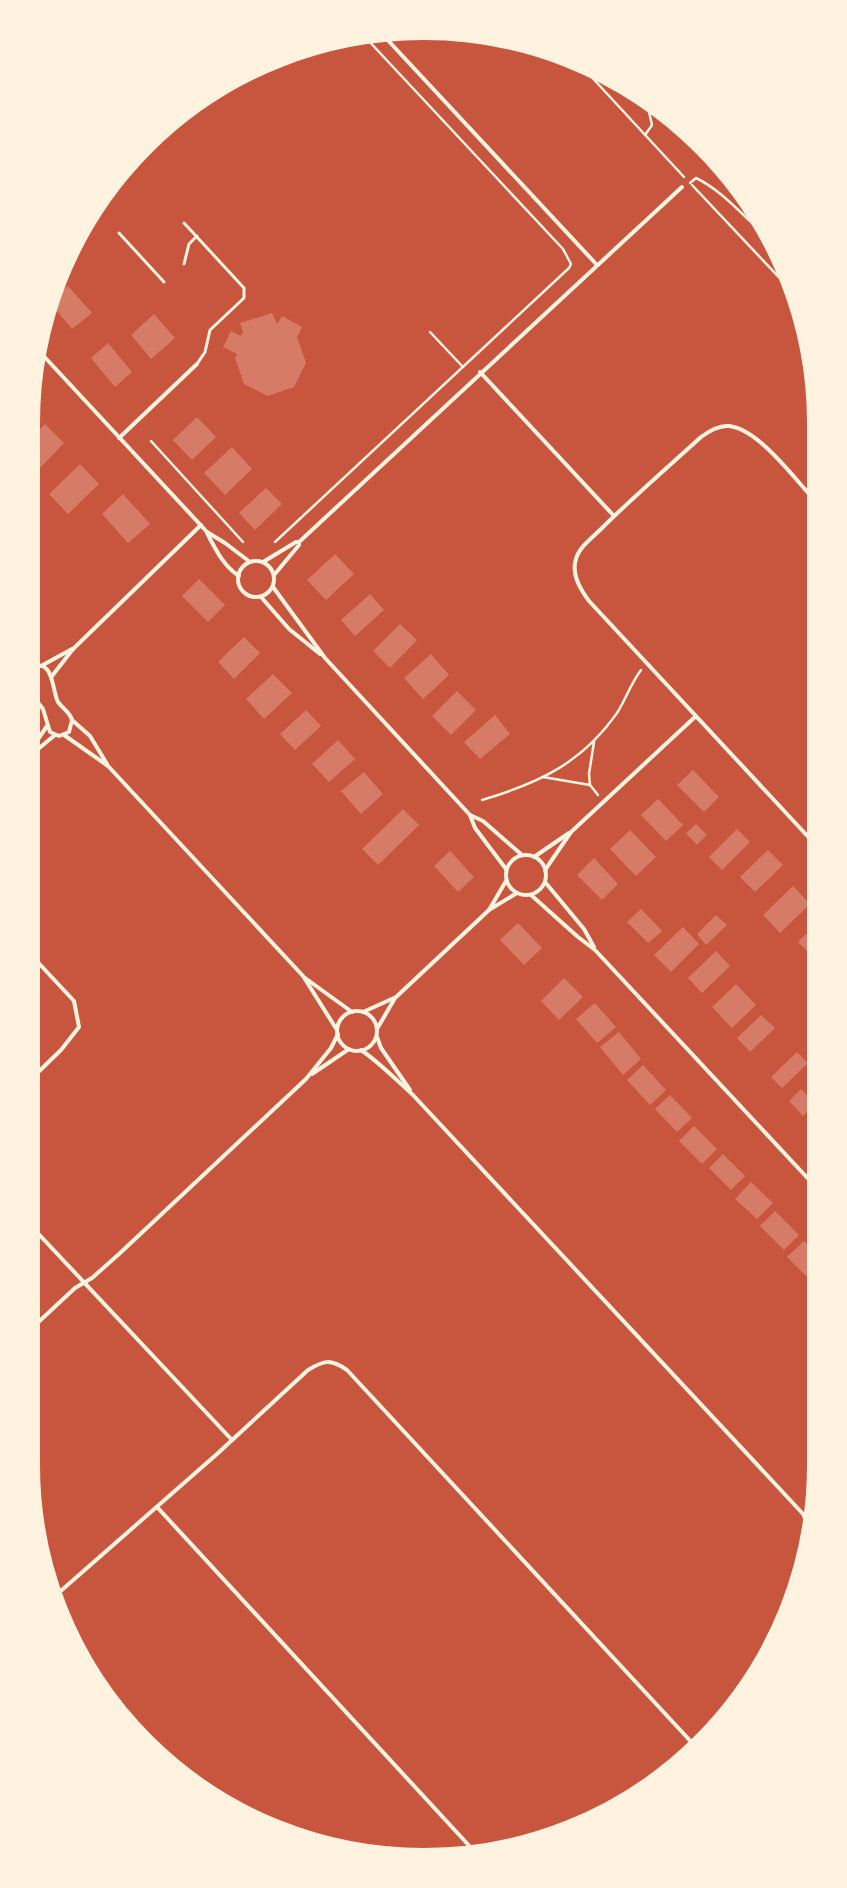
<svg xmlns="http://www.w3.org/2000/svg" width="847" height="1888" font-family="Overpass,sans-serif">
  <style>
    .building { fill: #d67c66 }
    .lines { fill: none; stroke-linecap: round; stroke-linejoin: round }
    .path { stroke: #fff3e0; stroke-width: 2.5 }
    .service { stroke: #fff3e0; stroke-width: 3 }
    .minor { stroke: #fff3e0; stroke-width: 4 }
    .rim { fill: none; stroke: #fff3e0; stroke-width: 2 }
  </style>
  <rect width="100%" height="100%" fill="#c8553d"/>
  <g class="building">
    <polygon points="68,286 92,313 72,329 51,304 52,299"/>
    <polygon points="272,313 276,322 278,323 282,316 302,327 297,337 306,363 294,387 268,396 244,384 235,358 237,354 223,347 231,331 241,336 243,332 240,323"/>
    <polygon points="154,314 175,338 151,359 131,335"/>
    <polygon points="108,343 132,372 115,387 91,358"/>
    <polygon points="197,417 216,437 192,460 173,440"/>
    <polygon points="45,424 64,443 38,470 32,465 32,437"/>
    <polygon points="232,447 252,469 225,495 204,473"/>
    <polygon points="80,464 99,484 68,514 49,494"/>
    <polygon points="266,488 282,504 255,530 239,513"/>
    <polygon points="123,494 150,524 128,543 102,514"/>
    <polygon points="335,554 354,574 326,600 307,580"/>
    <polygon points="199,579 225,605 208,622 182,596"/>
    <polygon points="370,594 384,610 355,636 341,620"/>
    <polygon points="400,624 417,640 390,668 373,651"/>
    <polygon points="244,637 260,653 234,679 218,662"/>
    <polygon points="431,654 449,675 423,699 404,678"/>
    <polygon points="273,674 292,693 264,719 246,699"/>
    <polygon points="457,691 476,710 451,735 432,716"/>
    <polygon points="306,710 321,726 295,750 280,734"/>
    <polygon points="495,715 510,734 480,759 464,742"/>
    <polygon points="338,740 355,759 329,782 312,764"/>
    <polygon points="693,770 719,797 704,812 677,785"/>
    <polygon points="364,772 383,794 361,814 341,791"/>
    <polygon points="658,799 683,825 666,841 641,815"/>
    <polygon points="403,809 419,825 378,865 362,849"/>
    <polygon points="696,824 707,835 697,845 686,833"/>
    <polygon points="737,829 750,842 722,870 709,857"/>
    <polygon points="630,830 656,857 636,876 610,849"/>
    <polygon points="768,850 783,865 755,892 740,877"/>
    <polygon points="450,851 474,877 458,892 434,866"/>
    <polygon points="594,858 618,884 602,900 577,875"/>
    <polygon points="793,886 810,904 780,933 763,915"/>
    <polygon points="641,909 662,931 648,943 627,922"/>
    <polygon points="716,915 727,925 706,945 697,934"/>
    <polygon points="518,923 542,948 524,965 500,940"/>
    <polygon points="683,927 699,944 671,972 654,955"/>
    <polygon points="813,927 813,957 798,942"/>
    <polygon points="716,951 730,966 702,993 688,978"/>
    <polygon points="564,978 583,997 559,1020 541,1001"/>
    <polygon points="736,984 756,1005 732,1028 712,1007"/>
    <polygon points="595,1003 616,1027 597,1043 576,1019"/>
    <polygon points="761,1015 775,1028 750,1052 737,1038"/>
    <polygon points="619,1032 641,1059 623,1075 600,1047"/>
    <polygon points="797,1052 808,1063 782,1088 771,1077"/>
    <polygon points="643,1065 666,1090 650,1105 627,1080"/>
    <polygon points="801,1089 814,1102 814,1105 803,1116 789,1101"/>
    <polygon points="670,1095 692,1118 677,1132 655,1109"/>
    <polygon points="694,1126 717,1149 702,1164 679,1141"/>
    <polygon points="723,1154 745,1176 731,1190 709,1168"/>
    <polygon points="751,1182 773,1203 757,1219 735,1199"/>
    <polygon points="775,1211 799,1235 784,1250 760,1226"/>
    <polygon points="804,1241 814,1252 814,1273 809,1279 787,1257"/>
  </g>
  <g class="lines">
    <g class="path">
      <polyline points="586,71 684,177"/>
      <polyline points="645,135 652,125 647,103"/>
      <path d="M690,183l6,-5c21,10 39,29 56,45l2,-2"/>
      <polyline points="692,185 789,288"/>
      <polyline points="430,332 463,367"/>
      <polyline points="151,441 243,542"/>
      <polyline points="275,542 569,268 571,264 563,249 366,38"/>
      <polyline points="543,777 590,785 598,795"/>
      <polyline points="590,785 589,774 594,742"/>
      <path d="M482,800c57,-17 100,-37 135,-87 9,-14 14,-30 24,-43"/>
    </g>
    <g class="service">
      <polyline points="184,223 244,288 244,298 210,330 205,352 197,364"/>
      <polyline points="119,233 164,282"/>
      <polyline points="184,264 189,244 197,236"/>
    </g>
    <g class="minor">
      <polyline points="383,35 597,265"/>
      <polyline points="39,351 207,532 225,543 250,562"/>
      <polyline points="480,372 614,516"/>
      <polyline points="119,438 197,364"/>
      <path d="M812,497c-19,-20 -54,-68 -83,-71 -10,-1 -20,5 -28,11 -33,30 -68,60 -100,92 -8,8 -22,18 -25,30 -5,15 4,30 13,42l224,241"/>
      <path d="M207,533c8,15 16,33 32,43"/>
      <circle cx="256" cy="579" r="18"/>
      <polyline points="263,562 296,542 299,542"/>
      <polyline points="274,575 299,545 299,542 682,187"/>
      <polyline points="273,587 325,658 470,815 475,828 506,869"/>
      <polyline points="261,597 289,629 320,654"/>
      <polyline points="72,650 201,525"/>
      <polyline points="41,666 72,649"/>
      <polyline points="52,676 73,649"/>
      <path d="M32,695l11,14 7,23 9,4 10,-4 3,-12c-2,-8 -9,-11 -14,-18 -6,-11 -4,-44 -26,-35"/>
      <polyline points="72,720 90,736 107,764"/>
      <polyline points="64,735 108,766 303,976 337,1030"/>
      <polyline points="32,748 47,726"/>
      <polyline points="32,754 55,735"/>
      <polyline points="470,815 483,821 522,855"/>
      <circle cx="526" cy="875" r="20"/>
      <polyline points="534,857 569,833"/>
      <polyline points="545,870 571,832 696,716"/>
      <polyline points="545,882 584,929 594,947"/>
      <polyline points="531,895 578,937 595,950 814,1185"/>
      <polyline points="489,910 506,881"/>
      <polyline points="305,978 352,1012"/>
      <circle cx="357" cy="1031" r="20"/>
      <polyline points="363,1012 394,998"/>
      <polyline points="377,1029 395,998 489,910 517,893"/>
      <polyline points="377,1037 381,1048 410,1090"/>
      <path d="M361,1050c19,13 34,29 51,44l392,421 6,4"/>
      <polyline points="312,1074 349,1049"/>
      <polyline points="32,1078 61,1050 79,1027 74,1001 32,956"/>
      <polyline points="32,1227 232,1440"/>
      <polyline points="32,1328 75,1288 92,1278 119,1254 306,1079 331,1048 338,1034"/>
      <polyline points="157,1507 474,1851"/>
      <polyline points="804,1516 809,1526"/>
      <path d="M55,1596l162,-142 91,-84c16,-10 23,-11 39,0l348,376"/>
      <polyline points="692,1743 728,1708"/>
    </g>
  </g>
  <path d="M0 0H847V1888H0ZM423 39H424A384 384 0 0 1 808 423V1465A384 384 0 0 1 424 1849H423A384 384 0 0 1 39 1465V423A384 384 0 0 1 423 39Z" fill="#fff3e0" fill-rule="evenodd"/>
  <path class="rim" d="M423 39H424A384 384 0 0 1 808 423V1465A384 384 0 0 1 424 1849H423A384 384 0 0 1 39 1465V423A384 384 0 0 1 423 39Z"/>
</svg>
